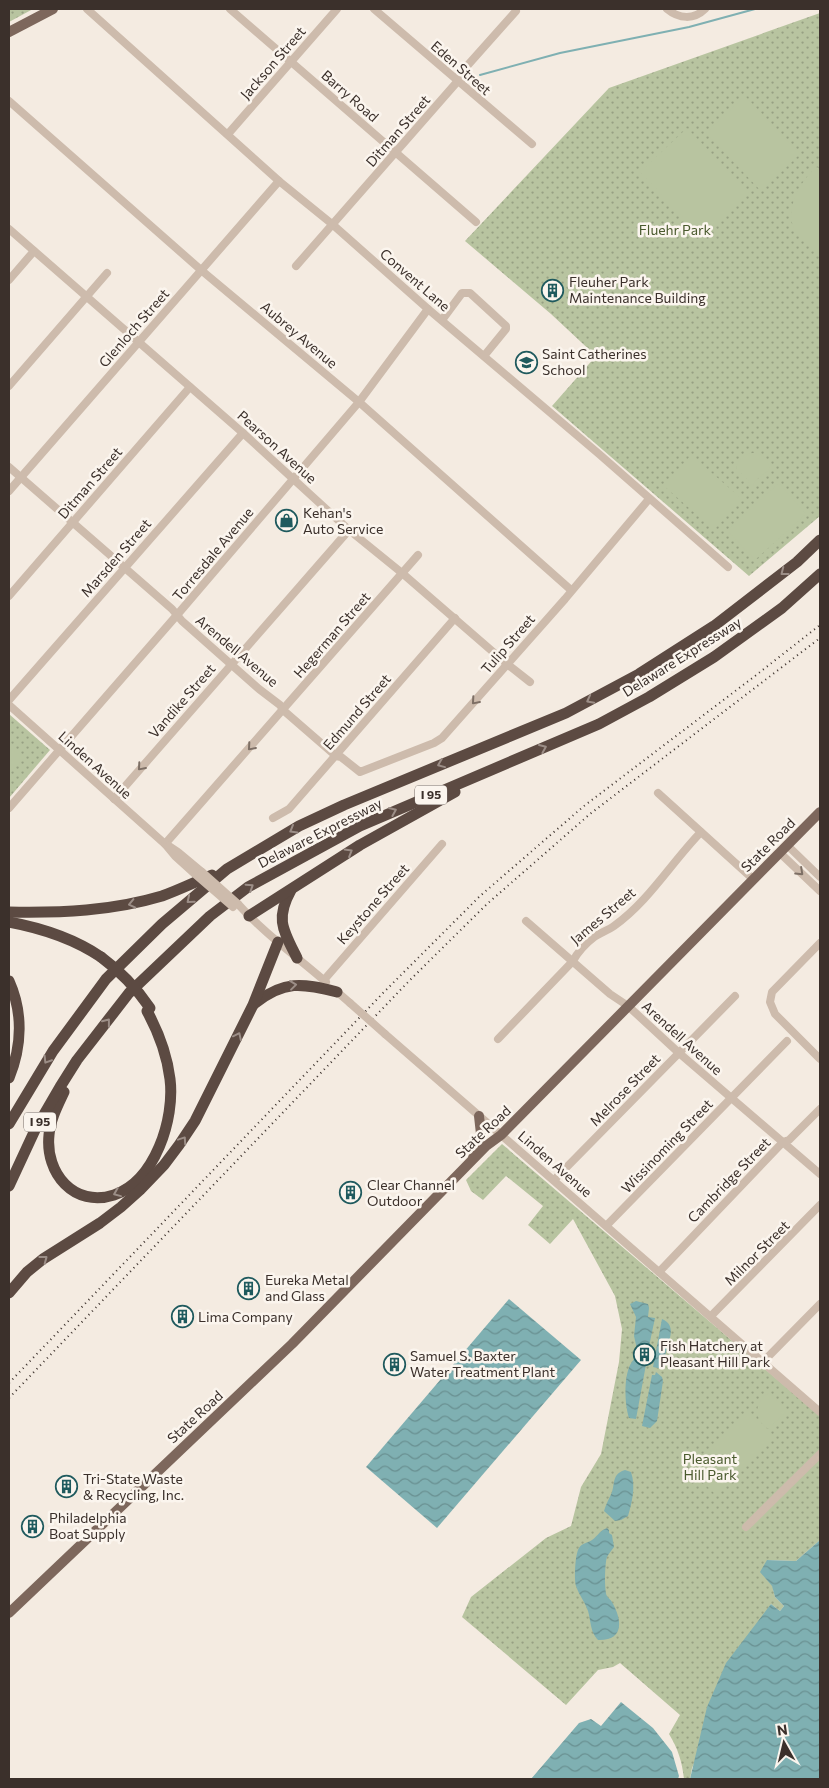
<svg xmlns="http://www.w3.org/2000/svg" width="829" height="1788" font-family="Commissioner,sans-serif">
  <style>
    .park { fill: url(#park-dots) }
    .garden { fill: #b8c4a0 }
    .water { fill: url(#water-waves) }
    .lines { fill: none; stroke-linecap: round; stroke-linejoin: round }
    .stream { stroke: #7fb0b2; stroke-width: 2 }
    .minor { stroke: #cdbbac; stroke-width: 8 }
    .major { stroke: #7d675c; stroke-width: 10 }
    .highway { stroke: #5c4a42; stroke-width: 11 }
    .rail { stroke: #3b302b; stroke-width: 2; stroke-dasharray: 1 4; stroke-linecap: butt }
    .minor-bridge { stroke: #cdbbac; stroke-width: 8 }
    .highway-bridge { stroke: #5c4a42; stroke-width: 11 }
    .oneway { stroke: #9c8e87 }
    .oneway2 { stroke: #7d6f65 }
    .labels { text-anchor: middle; stroke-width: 5; stroke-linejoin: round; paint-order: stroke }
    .shield { fill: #fbf5ee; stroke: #756b66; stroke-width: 1 }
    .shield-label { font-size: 12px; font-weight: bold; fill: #3b302b }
    .street-label { font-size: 14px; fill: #3b302b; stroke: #fbf5ee }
    .park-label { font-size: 14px; fill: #4a5a2e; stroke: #fbf5ee }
    .poi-label { font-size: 14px; fill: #3b302b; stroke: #fbf5ee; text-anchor: start }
  </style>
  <defs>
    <pattern id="park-dots" width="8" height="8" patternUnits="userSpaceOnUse" patternTransform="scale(1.25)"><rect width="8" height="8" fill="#b8c4a0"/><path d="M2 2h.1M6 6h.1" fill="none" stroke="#97a083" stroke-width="1.8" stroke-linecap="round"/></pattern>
    <pattern id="water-waves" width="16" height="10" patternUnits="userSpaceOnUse" patternTransform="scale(1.25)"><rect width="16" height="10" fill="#7fb0b2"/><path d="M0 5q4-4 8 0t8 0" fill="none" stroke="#699091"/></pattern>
  </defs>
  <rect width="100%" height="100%" fill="#f4ebe1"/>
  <g class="park">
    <polygon points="9,9 33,9 9,22"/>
    <polygon points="820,13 820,516 749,576 552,406 596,356 551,314 465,241 609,88"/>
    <polygon points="9,714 50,750 9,798"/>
    <path d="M502,1144l311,266h7v130l-24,21 -29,-1 8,37 9,9 -4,5 -9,-7 -79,164 -2,11h-6c-2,-18 -6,-30 -15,-45l11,-19 -60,-52 -7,4 -15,3 -32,35 -104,-88 9,-20 75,-59 25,-12 10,-39 20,-33 18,-92 3,-33 -7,-33 -42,-77 -23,25 -22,-19 15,-19 -37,-30 -23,24 -12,-9 -5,-11z"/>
  </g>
  <g class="garden">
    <polygon points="745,96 800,154 761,191 706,133"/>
    <polygon points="687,128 749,193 702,237 640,172"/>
    <path d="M817,167l3,3v85c-11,-9 -24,-18 -28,-32 -5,-18 11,-46 25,-56z"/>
    <path d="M753,453c11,0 15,7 17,16l-15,12 -2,5h-3l-2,-6 -12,-12c2,-9 8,-14 17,-15z"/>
    <polygon points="691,455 742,499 714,530 664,486"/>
    <polygon points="779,483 806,514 755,560 727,530"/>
    <polygon points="9,746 23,759 9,774"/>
    <path d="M769,1393l15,14v7l-16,15c-15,-10 -14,-27 1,-36z"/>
    <polygon points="747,1414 771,1438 715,1494 691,1470"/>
  </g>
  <g class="water">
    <polygon points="509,1299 581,1360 437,1528 366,1467"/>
    <polygon points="636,1301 648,1304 649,1308 648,1317 655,1318 648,1351 637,1349 634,1336 636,1317 630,1304"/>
    <path d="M662,1319c15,6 7,21 4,33 -2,6 -2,11 -4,17l-9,-2z"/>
    <path d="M639,1356v2l8,1 -11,60 -7,-1c-5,-15 -7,-56 10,-62z"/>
    <polygon points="656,1372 662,1377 663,1381 657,1421 650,1428 642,1426 652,1375 655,1375"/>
    <path d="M625,1470l6,2c5,14 1,31 -3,44l-7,4 -6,1 -11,-10c2,-7 5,-12 8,-19 3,-9 0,-18 13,-22z"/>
    <path d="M607,1528l2,2v3l3,2 2,12c-2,3 -5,6 -7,10 -2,5 -3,33 0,39 1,2 4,4 5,6 10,17 13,39 -14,38 -8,-8 -7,-19 -10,-29 -3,-9 -9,-16 -12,-25 -2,-7 -1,-32 3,-38 3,-5 9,-5 13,-8 6,-4 7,-9 15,-12z"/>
    <polygon points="820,1540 820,1779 690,1779 707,1707 726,1663 771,1604 780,1611 784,1606 775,1597 772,1586 760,1572 767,1560 796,1561"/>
    <polygon points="621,1702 653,1728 672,1752 679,1776 678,1779 531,1779 579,1723 591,1719 601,1726"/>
  </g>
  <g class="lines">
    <polyline class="stream" points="480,75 560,53 689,27 755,9"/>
    <g class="minor">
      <polyline points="87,9 279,181 332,224 428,309 599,454 728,567"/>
      <polyline points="230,9 476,222"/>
      <polyline points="374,9 532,144"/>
      <path d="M667,9c12,10 27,11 38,0"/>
      <polyline points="9,101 201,270 359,402 571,590"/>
      <polyline points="228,134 337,9"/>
      <polyline points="9,229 243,433 349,530 402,573 507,664 530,682"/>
      <polyline points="296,266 457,82 459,75 516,11"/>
      <polyline points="9,280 34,251"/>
      <polyline points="442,320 462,293 470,293 506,326 506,329 484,356"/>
      <polyline points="9,386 107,273"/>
      <polyline points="9,467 172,609 182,621 259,689 280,705 283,710 336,756 341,757 360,772 434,743 442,738 565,599 649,499"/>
      <polyline points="9,491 279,181"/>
      <polyline points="9,596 190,387"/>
      <polyline points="9,700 243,433"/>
      <polyline points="9,705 165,844 175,856 196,875"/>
      <polyline points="658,793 753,879"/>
      <polyline points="114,799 349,530"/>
      <polyline points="9,808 177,615 359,402 428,309"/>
      <polyline points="273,818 289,809 455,618"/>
      <polyline points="165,844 418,555"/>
      <polyline points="169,846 178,852 202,872"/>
      <polyline points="788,846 820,877"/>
      <polyline points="780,853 820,891"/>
      <path d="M238,904c26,29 58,52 88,78"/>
      <polyline points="526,921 610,994 628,1006 679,1053 820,1174"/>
      <polyline points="820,943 772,992 770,1002 775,1014 820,1059"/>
      <polyline points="324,980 442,844"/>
      <polyline points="335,990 350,1003"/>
      <polyline points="385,1034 820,1412"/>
      <path d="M498,1039l75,-78c4,-8 13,-18 20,-23 6,-5 14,-7 21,-12 35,-25 57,-63 87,-94"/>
      <polyline points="554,1180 735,996"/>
      <polyline points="607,1225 787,1041"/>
      <polyline points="659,1272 783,1142 789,1140 820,1109"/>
      <polyline points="711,1316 820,1205"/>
      <polyline points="763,1362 820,1304"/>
      <polyline points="746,1527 820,1454"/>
    </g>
    <g class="major">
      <polyline points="9,32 53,9"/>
      <polyline points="473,1158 481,1134 479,1116"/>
      <polyline points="9,1613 292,1344 486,1146 501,1135 820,812"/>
    </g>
    <g class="highway">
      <path d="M291,890c-16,29 -8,40 6,68"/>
      <path d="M9,912c52,1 103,-1 153,-16 17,-6 33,-14 50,-21"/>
      <polyline points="249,916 360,845 455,792"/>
      <path d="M9,922c32,6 64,16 92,35"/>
      <path d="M9,981c14,31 13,65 0,97"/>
      <path d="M254,1004c30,-24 48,-21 83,-12"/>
      <path d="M64,1092c-6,13 -14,28 -15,43 -4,38 25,73 65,60 41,-14 61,-76 56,-116 -3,-25 -11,-46 -23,-68"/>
      <polyline points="9,1124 53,1051 106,979 162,924 227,869 299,826 344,805 566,713 639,674 714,626 797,562 820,540"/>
      <polyline points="9,1186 35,1130 60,1087 77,1060 129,993 210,916 248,887 360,826 599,724 649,697 714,657 782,608 820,574"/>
      <polyline points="9,1293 27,1272 43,1259 100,1223 121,1207 140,1190 164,1165 179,1145 195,1121 253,1005 278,942"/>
    </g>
    <g class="rail">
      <polyline points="9,1383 384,992 480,896 584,806 755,676 820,625"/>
      <polyline points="9,1398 410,980 487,904 590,814 820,638"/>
    </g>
    <g class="minor-bridge">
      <polyline points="202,872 238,904"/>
      <polyline points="196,875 233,907"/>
      <polyline points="350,1003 385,1034"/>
    </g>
    <path class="highway-bridge" d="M101,957c19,14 36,32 49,51"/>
  </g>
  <defs><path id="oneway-chevron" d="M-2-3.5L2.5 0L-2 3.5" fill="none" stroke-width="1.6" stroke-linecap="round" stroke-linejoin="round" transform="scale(1.25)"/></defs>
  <g class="oneway">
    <use href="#oneway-chevron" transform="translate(784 572) rotate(142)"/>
    <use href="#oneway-chevron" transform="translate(590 700) rotate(152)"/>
    <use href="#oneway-chevron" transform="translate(543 748) rotate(-23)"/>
    <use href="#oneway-chevron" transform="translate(441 764) rotate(158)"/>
    <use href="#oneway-chevron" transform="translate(393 811) rotate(-23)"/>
    <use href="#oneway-chevron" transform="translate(293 830) rotate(150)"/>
    <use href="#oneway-chevron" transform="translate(349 852) rotate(-31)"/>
    <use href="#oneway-chevron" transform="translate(250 887) rotate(-33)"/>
    <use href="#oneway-chevron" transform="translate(190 900) rotate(140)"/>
    <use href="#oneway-chevron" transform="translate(132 904) rotate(167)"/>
    <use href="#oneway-chevron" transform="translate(293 985) rotate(-7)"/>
    <use href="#oneway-chevron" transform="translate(107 1022) rotate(-52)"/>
    <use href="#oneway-chevron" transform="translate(238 1036) rotate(-64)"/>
    <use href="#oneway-chevron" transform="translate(47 1060) rotate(122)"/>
    <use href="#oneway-chevron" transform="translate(183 1140) rotate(-56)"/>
    <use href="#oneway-chevron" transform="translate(117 1193) rotate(158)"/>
    <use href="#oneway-chevron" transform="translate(44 1259) rotate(-37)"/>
  </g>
  <g class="oneway2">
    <use href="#oneway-chevron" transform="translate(475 701) rotate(131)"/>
    <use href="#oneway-chevron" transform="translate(251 747) rotate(131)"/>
    <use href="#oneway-chevron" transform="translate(141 767) rotate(131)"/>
    <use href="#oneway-chevron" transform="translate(800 872) rotate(43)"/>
  </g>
  <defs>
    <symbol id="building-ring" viewBox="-11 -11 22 22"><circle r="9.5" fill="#fbf5ee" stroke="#1f5a5e" stroke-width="1.5"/><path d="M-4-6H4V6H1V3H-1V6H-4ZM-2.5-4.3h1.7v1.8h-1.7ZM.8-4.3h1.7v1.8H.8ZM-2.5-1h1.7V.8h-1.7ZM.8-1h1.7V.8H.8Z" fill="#1f5a5e"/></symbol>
    <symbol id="school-ring" viewBox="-11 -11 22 22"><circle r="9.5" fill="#fbf5ee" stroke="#1f5a5e" stroke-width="1.5"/><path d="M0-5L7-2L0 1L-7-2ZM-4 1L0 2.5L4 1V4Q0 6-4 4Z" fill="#1f5a5e"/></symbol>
    <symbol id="shop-ring" viewBox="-11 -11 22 22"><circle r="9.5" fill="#fbf5ee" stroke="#1f5a5e" stroke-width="1.5"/><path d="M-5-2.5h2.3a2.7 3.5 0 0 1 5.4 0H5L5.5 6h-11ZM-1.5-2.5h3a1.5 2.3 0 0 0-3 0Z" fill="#1f5a5e"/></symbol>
  </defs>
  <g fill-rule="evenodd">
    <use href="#building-ring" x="540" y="278" width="25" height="25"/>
    <use href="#school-ring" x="514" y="350" width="25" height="25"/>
    <use href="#shop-ring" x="274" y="508" width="25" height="25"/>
    <use href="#building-ring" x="338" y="1180" width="25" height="25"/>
    <use href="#building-ring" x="236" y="1276" width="25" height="25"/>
    <use href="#building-ring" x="170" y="1304" width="25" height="25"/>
    <use href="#building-ring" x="632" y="1342" width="25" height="25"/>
    <use href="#building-ring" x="382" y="1352" width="25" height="25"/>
    <use href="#building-ring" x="54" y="1474" width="25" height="25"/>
    <use href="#building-ring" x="20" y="1514" width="25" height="25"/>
  </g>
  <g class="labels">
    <g class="shield">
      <rect x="415" y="785.5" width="32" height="19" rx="4"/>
      <rect x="24" y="1112.5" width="32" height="19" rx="4"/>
    </g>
    <g class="shield-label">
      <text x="431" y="799">I 95</text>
      <text x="40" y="1126">I 95</text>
    </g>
    <g class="street-label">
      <text transform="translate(273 63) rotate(-49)" y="5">Jackson Street</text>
      <text transform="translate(461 68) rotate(41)" y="5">Eden Street</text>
      <text transform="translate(350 96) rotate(41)" y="5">Barry Road</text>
      <text transform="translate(398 131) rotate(-49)" y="5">Ditman Street</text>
      <text transform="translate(415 280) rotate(41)" y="5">Convent Lane</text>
      <text transform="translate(134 328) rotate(-49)" y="5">Glenloch Street</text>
      <text transform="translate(299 335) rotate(40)" y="5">Aubrey Avenue</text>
      <text transform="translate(277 447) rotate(42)" y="5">Pearson Avenue</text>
      <text transform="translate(90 483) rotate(-49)" y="5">Ditman Street</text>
      <text transform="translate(213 554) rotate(-50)" y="5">Torresdale Avenue</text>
      <text transform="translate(116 558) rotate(-49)" y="5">Marsden Street</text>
      <text transform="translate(332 635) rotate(-49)" y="5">Hegerman Street</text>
      <text transform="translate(508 644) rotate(-49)" y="5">Tulip Street</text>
      <text transform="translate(237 651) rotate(40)" y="5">Arendell Avenue</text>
      <text transform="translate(682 657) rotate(-32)" y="5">Delaware Expressway</text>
      <text transform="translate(182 701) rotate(-49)" y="5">Vandike Street</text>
      <text transform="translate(357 712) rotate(-49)" y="5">Edmund Street</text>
      <text transform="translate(95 765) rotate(42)" y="5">Linden Avenue</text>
      <text transform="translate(320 833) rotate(-27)" y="5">Delaware Expressway</text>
      <text transform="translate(768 845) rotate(-45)" y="5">State Road</text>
      <text transform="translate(373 904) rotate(-49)" y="5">Keystone Street</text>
      <text transform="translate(603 916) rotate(-40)" y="5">James Street</text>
      <text transform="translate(682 1038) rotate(42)" y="5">Arendell Avenue</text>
      <text transform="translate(625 1090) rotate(-46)" y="5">Melrose Street</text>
      <text transform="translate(483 1132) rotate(-43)" y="5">State Road</text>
      <text transform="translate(667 1146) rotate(-46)" y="5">Wissinoming Street</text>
      <text transform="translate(555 1164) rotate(41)" y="5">Linden Avenue</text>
      <text transform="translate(729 1180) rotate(-46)" y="5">Cambridge Street</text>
      <text transform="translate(757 1253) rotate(-45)" y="5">Milnor Street</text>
      <text transform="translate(195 1417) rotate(-43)" y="5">State Road</text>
    </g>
    <g class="park-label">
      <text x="675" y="235">Fluehr Park</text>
      <text x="710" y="1464">Pleasant<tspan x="710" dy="16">Hill Park</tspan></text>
    </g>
    <g class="poi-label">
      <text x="569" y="287">Fleuher Park<tspan x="569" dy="16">Maintenance Building</tspan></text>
      <text x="542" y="359">Saint Catherines<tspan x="542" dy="16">School</tspan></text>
      <text x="303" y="518">Kehan's<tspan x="303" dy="16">Auto Service</tspan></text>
      <text x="367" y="1190">Clear Channel<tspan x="367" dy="16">Outdoor</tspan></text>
      <text x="265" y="1285">Eureka Metal<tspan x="265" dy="16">and Glass</tspan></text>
      <text x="198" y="1322">Lima Company</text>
      <text x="660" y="1351">Fish Hatchery at<tspan x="660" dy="16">Pleasant Hill Park</tspan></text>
      <text x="410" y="1361">Samuel S. Baxter<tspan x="410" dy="16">Water Treatment Plant</tspan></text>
      <text x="83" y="1484">Tri-State Waste<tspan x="83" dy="16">&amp; Recycling, Inc.</tspan></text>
      <text x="49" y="1523">Philadelphia<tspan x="49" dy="16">Boat Supply</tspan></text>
    </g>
  </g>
  <rect width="829" height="1788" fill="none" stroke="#3b302b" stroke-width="20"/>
  <g transform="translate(784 1743) rotate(352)" stroke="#fbf5ee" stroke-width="4" paint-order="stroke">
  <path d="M0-4L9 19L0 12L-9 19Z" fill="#3b302b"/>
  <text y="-8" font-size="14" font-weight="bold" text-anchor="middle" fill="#3b302b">N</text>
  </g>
</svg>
